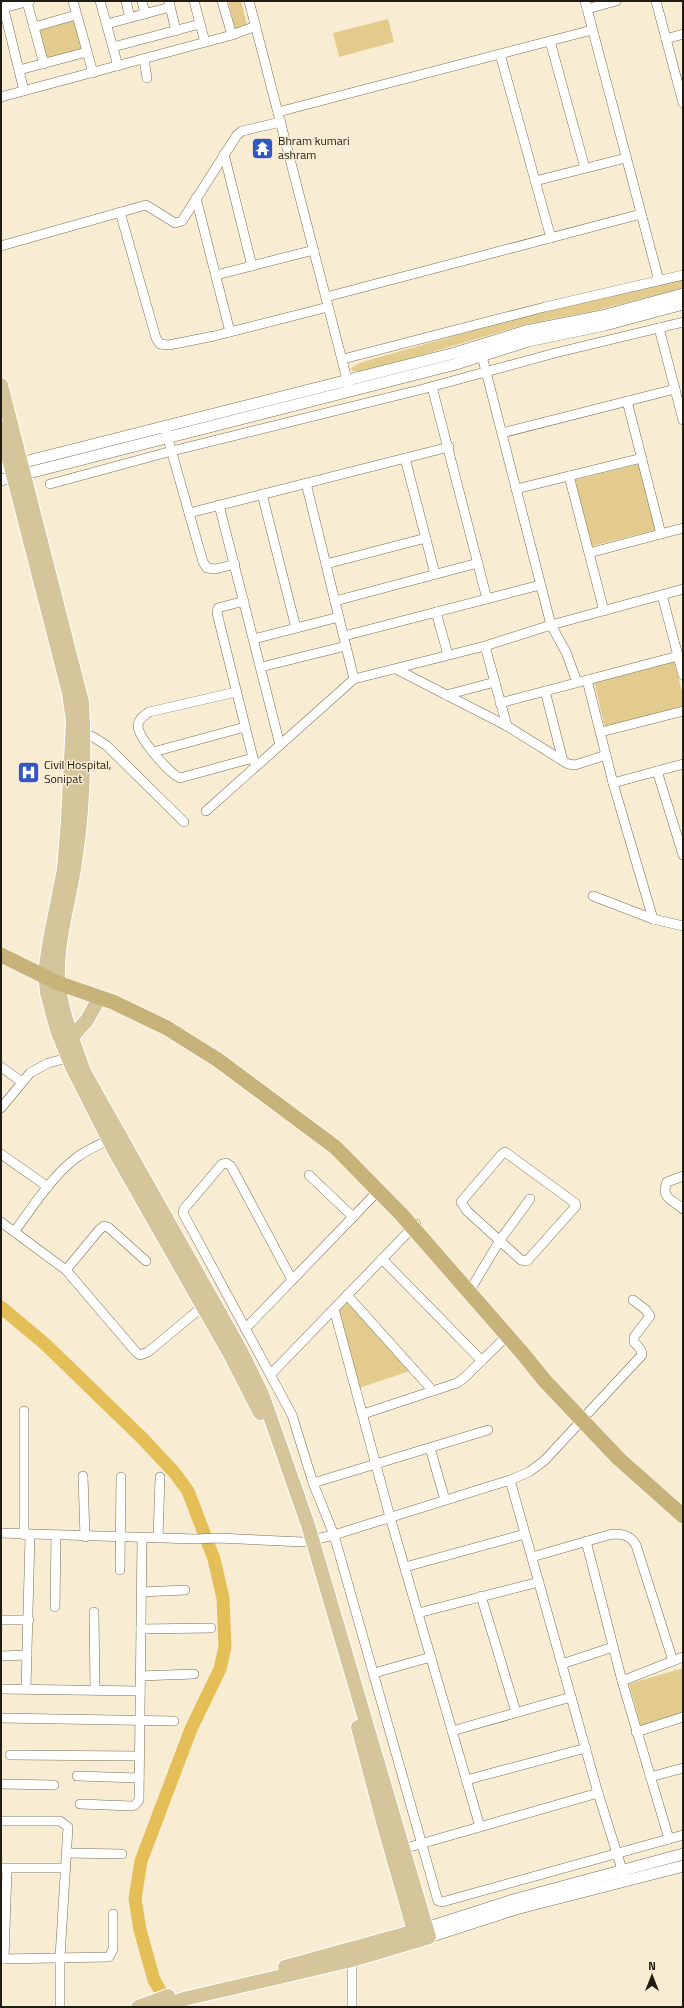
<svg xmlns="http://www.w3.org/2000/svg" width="684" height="2008" font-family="'Titillium Web',sans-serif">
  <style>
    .green { fill: #e3cb8d }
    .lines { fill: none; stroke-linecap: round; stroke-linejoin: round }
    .river { stroke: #e4be57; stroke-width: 13 }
    .minor-casing { stroke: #786f57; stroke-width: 10 }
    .tertiary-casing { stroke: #786f57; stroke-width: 12 }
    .primary-casing { stroke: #fff; stroke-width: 16 }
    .trunk-casing { stroke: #fff; stroke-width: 16 }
    .minor { stroke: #fff; stroke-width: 9 }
    .tertiary { stroke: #fff; stroke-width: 11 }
    .primary { stroke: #d5c59b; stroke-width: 14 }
    .trunk { stroke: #c7b27a; stroke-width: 15 }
    .labels { text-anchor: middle; stroke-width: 3; stroke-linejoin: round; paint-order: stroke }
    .poi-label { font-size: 12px; fill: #211d14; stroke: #f8edd2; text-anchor: start }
  </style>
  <rect width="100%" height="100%" fill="#f8edd2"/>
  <g class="green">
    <polygon points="228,1 241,1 247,25 235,28"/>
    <polygon points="388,19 394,42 339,57 333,33"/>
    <polygon points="75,20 83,50 47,60 39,30"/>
    <polygon points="683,278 683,288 594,311 527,324 412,358 361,371 352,371 351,368 362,362 532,314 610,297"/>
    <polygon points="639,464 656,530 592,546 575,480"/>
    <polygon points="674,661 683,695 683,707 605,727 594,682"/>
    <polygon points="349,1302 410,1371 359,1388 338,1310"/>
    <polygon points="683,1668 683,1714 641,1726 629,1684"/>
  </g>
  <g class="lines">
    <polyline class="river" points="1,1307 45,1344 142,1438 174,1472 188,1491 214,1559 223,1598 225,1647 220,1669 191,1729 141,1861 135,1899 140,1930 154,1980 170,2007"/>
    <defs>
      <g id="minor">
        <polyline points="2,1 24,91"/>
        <polyline points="73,1 93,73"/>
        <polyline points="100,1 118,66"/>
        <polyline points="126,1 130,18"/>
        <polyline points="142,1 145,14"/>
        <polyline points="194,1 205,42"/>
        <polyline points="222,1 232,35"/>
        <polyline points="249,1 349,387"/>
        <polyline points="585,1 659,281"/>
        <polyline points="656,1 683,103"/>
        <polyline points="27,2 44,64"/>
        <polyline points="169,2 176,31"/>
        <polyline points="3,8 30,1"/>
        <polyline points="587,9 616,1"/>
        <polyline points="107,24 170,7"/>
        <polyline points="34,27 76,15"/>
        <polyline points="666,39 683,34"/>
        <polyline points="550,41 585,168"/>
        <polyline points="113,47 200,24"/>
        <polyline points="500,54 551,238"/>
        <polyline points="144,59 147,78"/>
        <polyline points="19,70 87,52"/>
        <polyline points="1,97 232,35 256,26"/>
        <polyline points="278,112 592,30"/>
        <polyline points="224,154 252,266"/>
        <polyline points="535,181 626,158"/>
        <polyline points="196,198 230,332"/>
        <polyline points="120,212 156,338 160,344 169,345 214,336 328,307"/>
        <polyline points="1,246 146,205 175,223 182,221 237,135 242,131 281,122"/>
        <polyline points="216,275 314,250"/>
        <polyline points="326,297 641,214"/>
        <polyline points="659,328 683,420"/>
        <polyline points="482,356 551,625 566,652 577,682"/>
        <polyline points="343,359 545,307 683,275"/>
        <polyline points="432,387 487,599"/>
        <polyline points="627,401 661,534"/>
        <polyline points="166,432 203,562 207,568 216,569 235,564"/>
        <polyline points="502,433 675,389"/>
        <polyline points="405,458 435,574"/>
        <polyline points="569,476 604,611"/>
        <polyline points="306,483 354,679"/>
        <polyline points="50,484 172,451 423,389 555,353 683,322"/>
        <polyline points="516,489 642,458"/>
        <polyline points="262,494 296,628"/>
        <polyline points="219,505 280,745"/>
        <polyline points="189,513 449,447"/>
        <polyline points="589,553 683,528"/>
        <polyline points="326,564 426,538"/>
        <polyline points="662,595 683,675"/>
        <polyline points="244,601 218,608 217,613 254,762"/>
        <polyline points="335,601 478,563"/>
        <polyline points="436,612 448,655"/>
        <polyline points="344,636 540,585"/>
        <polyline points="254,639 339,617"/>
        <polyline points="485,646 507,726"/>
        <polyline points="261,667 346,646"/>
        <polyline points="396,669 507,726 568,764 575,765 606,755"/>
        <polyline points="587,680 613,783 653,919"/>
        <polyline points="545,691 563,761"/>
        <path d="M236,692l-87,20c-5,4 -10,6 -11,13 -1,12 31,48 42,53l73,-20"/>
        <polyline points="446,695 495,682"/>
        <polyline points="500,703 678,656"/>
        <polyline points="80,731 95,738 107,746 184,822"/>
        <polyline points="601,732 683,711"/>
        <polyline points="153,752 245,727"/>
        <polyline points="657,771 683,855"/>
        <polyline points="613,783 683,764"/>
        <polyline points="206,811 354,679 485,646 551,625 683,589"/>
        <polyline points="593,896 653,919 683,926"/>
        <polyline points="1,1067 22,1082"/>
        <polyline points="1,1108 30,1073 48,1063 72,1057"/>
        <polygon points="505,1152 575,1203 576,1206 527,1261 521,1260 467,1211 461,1202 502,1154"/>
        <polyline points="1,1154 48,1187"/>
        <polyline points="309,1175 353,1217"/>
        <path d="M683,1176l-16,6c-7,16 6,18 16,27"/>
        <polyline points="1,1222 66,1270 136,1352 140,1355 148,1352 207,1303"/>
        <path d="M14,1232c19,-25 37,-55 62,-74 10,-8 22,-13 33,-18"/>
        <polyline points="382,1259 482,1361"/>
        <polyline points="66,1270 99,1230 104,1226 108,1227 146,1261"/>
        <polyline points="292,1280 231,1166 226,1163 222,1164 184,1209 183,1213 292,1415 313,1483 334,1535 438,1901 442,1902 683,1835"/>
        <polyline points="469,1292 500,1240 530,1199"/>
        <polyline points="347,1295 433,1391"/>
        <polyline points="334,1309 390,1517 480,1827"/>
        <polyline points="245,1329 378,1191"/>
        <polyline points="271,1374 416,1224"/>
        <polyline points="588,1413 642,1355 641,1350 634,1342 634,1337 650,1316 646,1310 633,1300"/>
        <polyline points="363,1414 457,1383 464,1378 507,1336"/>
        <polyline points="430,1448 445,1500"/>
        <polyline points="83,1476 85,1537"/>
        <polyline points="510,1480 598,1793 624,1876"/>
        <polyline points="313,1483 488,1430"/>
        <polyline points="1,1533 196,1539 217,1538 303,1542 334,1535 510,1480 529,1472 545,1460 582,1420"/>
        <polyline points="24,1535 24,1411"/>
        <polyline points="158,1538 160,1477"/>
        <polyline points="586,1541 622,1681 669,1839"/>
        <path d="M532,1557l80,-23c11,0 18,1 24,11l37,116"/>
        <polyline points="405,1567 525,1534"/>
        <polyline points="120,1570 121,1477"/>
        <polyline points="141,1592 185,1590"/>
        <polyline points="481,1596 516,1712"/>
        <polyline points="55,1607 56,1536"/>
        <polyline points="94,1612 95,1690"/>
        <polyline points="418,1613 539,1582"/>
        <polyline points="1,1620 29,1620"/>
        <polyline points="141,1629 211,1628"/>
        <polyline points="1,1656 27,1655"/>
        <polyline points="562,1664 613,1647"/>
        <polyline points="374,1673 431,1657"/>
        <polyline points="140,1676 194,1674"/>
        <polyline points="622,1681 683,1657"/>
        <polyline points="1,1689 140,1691"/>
        <polyline points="26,1689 30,1535"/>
        <polyline points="1,1718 174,1721"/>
        <polyline points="452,1731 571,1697"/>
        <polyline points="636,1732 683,1717"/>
        <polyline points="10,1755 139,1756"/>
        <polyline points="77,1776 139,1778"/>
        <polyline points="650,1777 683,1768"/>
        <polyline points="466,1780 586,1748"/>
        <polyline points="1,1784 54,1785"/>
        <polyline points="80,1804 132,1806 135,1805 139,1800 142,1538"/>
        <polyline points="1,1821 60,1821 68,1827 60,1957 60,2007"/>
        <polyline points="403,1849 598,1793"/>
        <polyline points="67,1853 122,1854"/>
        <polyline points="1,1868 66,1868"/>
        <polyline points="1,1959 109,1957 113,1949 113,1914"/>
        <polyline points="4,1959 7,1869"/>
        <polyline points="352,2007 352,1960"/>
      </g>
      <g id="tertiary">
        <polyline points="1,468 455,353 526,331 602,316 683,294"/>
        <polyline points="1,480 456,364 528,341 605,325 683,304"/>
        <polyline points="426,1928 513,1900 683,1854"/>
        <polyline points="429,1937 516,1909 683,1866"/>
      </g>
      <g id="primary">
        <path d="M1,385l81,317c3,53 1,108 -7,160 -5,38 -18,75 -17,114 1,31 16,67 26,96l157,279 21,43 11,31 35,100 121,412 -77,23 -164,38 -29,9"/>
        <polyline points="1,428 69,693 73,721 68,820 64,869 50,939 45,972 47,993 57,1030 72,1067 115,1152 231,1356 260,1413"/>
        <polyline points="72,1037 87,1020 100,997"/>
        <polyline points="358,1727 383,1822 417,1941"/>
        <polyline points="285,1967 423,1929"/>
        <polyline points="138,2007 168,1996"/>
      </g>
      <polyline id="trunk" points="1,955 58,983 113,1002 167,1028 218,1060 335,1147 401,1214 524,1355 544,1380 619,1459 683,1516"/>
    </defs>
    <use href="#minor" class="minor-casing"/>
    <use href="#tertiary" class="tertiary-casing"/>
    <use href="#primary" class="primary-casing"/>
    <use href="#trunk" class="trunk-casing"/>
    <use href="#minor" class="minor"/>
    <use href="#tertiary" class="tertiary"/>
    <use href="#primary" class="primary"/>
    <use href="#trunk" class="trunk"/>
  </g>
  <defs>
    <symbol id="temple-square" viewBox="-11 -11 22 22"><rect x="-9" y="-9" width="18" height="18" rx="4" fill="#3356c7" stroke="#f8edd2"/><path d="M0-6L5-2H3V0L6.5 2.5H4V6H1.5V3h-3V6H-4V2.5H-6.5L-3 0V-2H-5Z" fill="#fff"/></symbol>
    <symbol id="hospital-square" viewBox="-11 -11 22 22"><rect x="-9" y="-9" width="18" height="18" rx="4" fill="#3356c7" stroke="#f8edd2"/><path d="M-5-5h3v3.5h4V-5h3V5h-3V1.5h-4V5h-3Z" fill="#fff"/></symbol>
  </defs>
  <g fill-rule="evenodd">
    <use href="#temple-square" x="250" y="136" width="25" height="25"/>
    <use href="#hospital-square" x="16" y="760" width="25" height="25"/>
  </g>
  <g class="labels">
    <g class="poi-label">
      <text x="278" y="145">Bhram kumari<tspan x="278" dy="14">ashram</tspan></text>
      <text x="44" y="769">Civil Hospital,<tspan x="44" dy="14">Sonipat</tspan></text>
    </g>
  </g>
  <rect width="684" height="2008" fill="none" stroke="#211d14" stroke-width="4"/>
  <g transform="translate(652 1976)" stroke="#f8edd2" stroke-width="3" paint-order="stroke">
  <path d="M0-3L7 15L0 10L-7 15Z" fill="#211d14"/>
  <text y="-6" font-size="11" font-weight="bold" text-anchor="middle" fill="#211d14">N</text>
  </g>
</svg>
